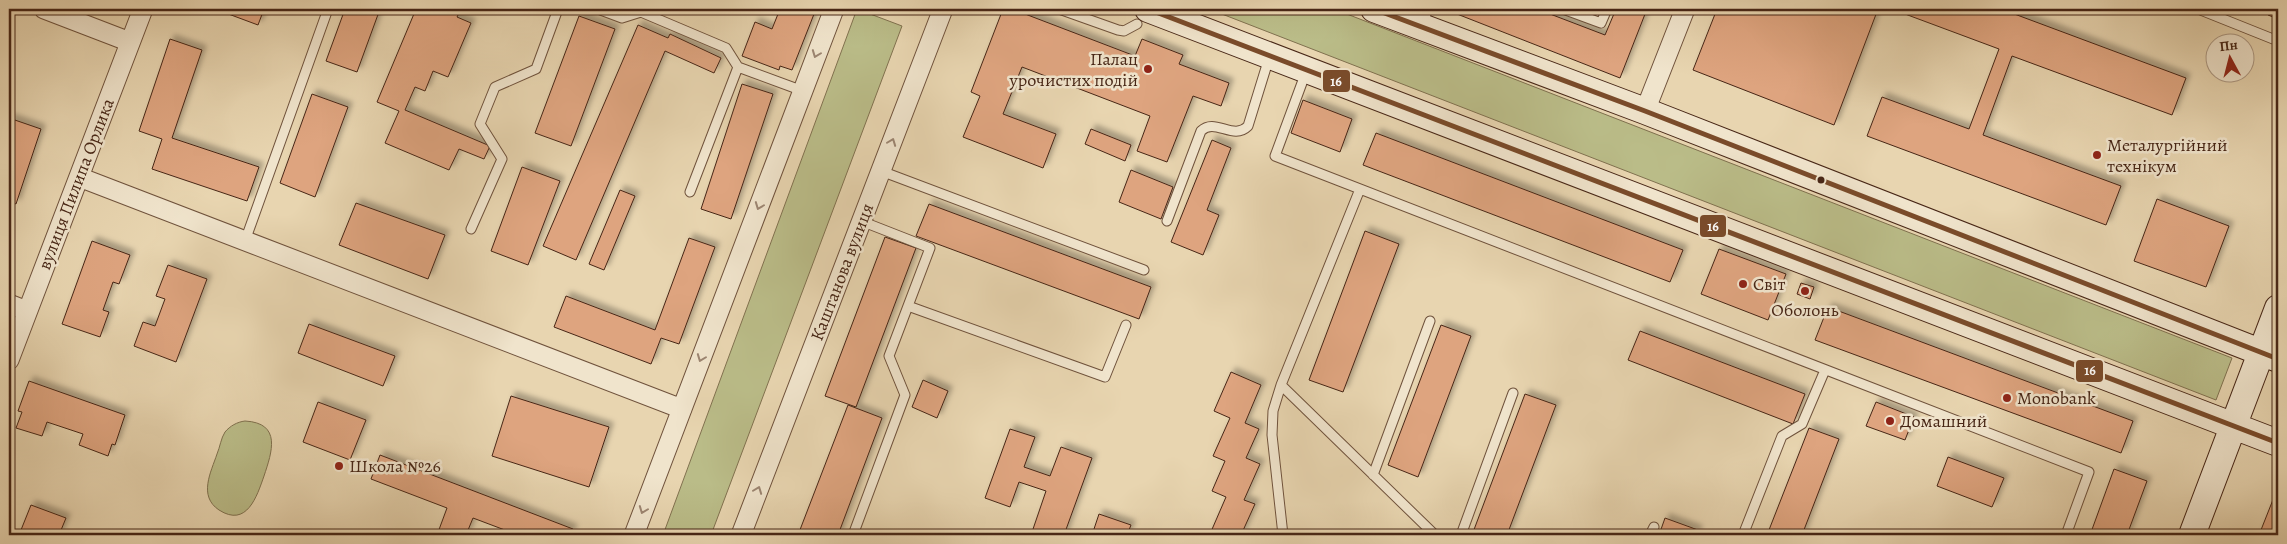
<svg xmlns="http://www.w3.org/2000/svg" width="2287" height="544" font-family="Alegreya,serif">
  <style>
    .green { fill: #babc88; stroke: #80714f }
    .building { fill: #dea47f; stroke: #472616; filter: url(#shadow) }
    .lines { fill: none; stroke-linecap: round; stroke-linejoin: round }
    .service-casing { stroke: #6f523c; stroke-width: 11 }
    .minor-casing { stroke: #6f523c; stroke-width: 21 }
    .secondary-casing { stroke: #472616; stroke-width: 28 }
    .service { stroke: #f0e4cc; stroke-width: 9 }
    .minor { stroke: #f0e4cc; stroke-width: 19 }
    .secondary { stroke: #f0e4cc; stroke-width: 26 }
    .bus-1-casing { stroke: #f0e4cc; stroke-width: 9 }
    .bus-1 { stroke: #7a4b2a; stroke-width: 5 }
    .oneway { stroke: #9c8571 }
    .poi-dot { fill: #8f2418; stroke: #f0e4cc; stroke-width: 2 }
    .bus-dot { fill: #472616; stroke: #f0e4cc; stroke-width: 2 }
    .labels { text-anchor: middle; stroke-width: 5; stroke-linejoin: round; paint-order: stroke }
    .poi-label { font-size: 18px; fill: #472616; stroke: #f0e4cc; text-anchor: start }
    .street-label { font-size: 18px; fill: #472616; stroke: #f0e4cc }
    .line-badge { stroke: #f0e4cc; stroke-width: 2 }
    .badge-label { font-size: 14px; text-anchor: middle; font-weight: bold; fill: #fff }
  </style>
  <defs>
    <filter id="shadow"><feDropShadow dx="4.5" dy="-4.5" stdDeviation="2.5" flood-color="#0004"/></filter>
  </defs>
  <rect width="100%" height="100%" fill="#e8d5b0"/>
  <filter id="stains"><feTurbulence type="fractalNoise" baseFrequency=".004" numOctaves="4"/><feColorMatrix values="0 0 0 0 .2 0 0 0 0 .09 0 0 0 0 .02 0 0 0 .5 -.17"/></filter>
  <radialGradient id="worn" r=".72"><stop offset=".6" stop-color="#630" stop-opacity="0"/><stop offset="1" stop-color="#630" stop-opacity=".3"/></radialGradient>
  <path class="green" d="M857 9 902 26 711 535H663Z
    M1209 9H1334L2232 358 2216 400Z
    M245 421C282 423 272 452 264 476 257 496 247 528 219 510 198 496 211 472 217 454 220 447 221 438 225 432 230 426 237 422 245 421Z"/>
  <path class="building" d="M215 9H264L258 25Z
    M345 9H380L357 72 326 61Z
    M416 9H461L457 17 471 23 448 77 433 71 425 91 415 87 405 110 490 146 484 159 459 149 449 170 385 143 399 111 377 102Z
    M780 9H816L792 70 780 66 779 70 742 56 755 22 772 29Z
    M1003 9H1012L1135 56 1142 39 1183 55 1179 64 1229 83 1221 106 1193 96 1167 162 1137 151 1150 116 1022 67 1003 114 1056 134 1043 168 963 137 980 96 971 92Z
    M1460 9H1537L1605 35 1616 9H1647L1620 78 1457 14Z
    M1717 9H1878L1834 125 1693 70Z
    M1907 9H2001L2186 78 2172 115 2012 56 1983 135 2121 186 2106 225 1867 136 1882 97 1969 129 1999 49 1905 14Z
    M2270 9H2278V19L2268 15Z
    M579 16 615 29 571 146 535 133Z
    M638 25 668 38 670 34 721 58 714 73 665 51 576 260 543 246Z
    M170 39 202 50 172 138 259 167 247 201 152 169 162 139 139 131Z
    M742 84 773 94 731 219 701 209Z
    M312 94 348 107 315 197 280 183Z
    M1303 100 1352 119 1340 152 1291 133Z
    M9 118 41 129 16 204 9 201Z
    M1091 129 1131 145 1125 161 1085 144Z
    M1376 133 1683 250 1670 282 1363 165Z
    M1212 140 1231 148 1207 210 1219 215 1203 255 1171 242Z
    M522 167 560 181 528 265 491 251Z
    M1131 170 1173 187 1161 219 1119 202Z
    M620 190 635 196 604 270 589 264Z
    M2157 199 2229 226 2206 287 2134 261Z
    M356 203 445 235 428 279 339 245Z
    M929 204 1151 287 1139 319 916 236Z
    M1365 231 1399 244 1343 392 1309 380Z
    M885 237 916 248 856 407 825 396Z
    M689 238 715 247 679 344 661 338 651 364 554 327 566 296 655 330Z
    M92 241 130 255 119 284 113 282 103 310 109 312 100 337 62 324Z
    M1719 249 1786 274 1768 320 1701 294Z
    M168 265 207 279 176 362 134 346 143 322 155 326 165 299 156 296Z
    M1801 283 1814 287 1810 299 1797 294Z
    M1828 307 2133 421 2121 453 1815 340Z
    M309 324 395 356 383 386 298 353Z
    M1441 325 1471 336 1418 477 1388 465Z
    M1640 331 1805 394 1793 424 1628 360Z
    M1231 372 1261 385 1245 423 1259 429 1246 458 1260 464 1244 500 1255 504 1241 535H1212L1210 534 1226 497 1212 491 1225 461 1213 456 1230 418 1214 411Z
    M923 380 948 391 937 418 912 407Z
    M29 381 125 415 115 445 112 444 108 456 79 445 83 434 47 422 42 436 16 428 22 412 18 411Z
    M1525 394 1556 405 1507 535H1472Z
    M511 396 609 427 589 487 492 456Z
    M318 402 366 420 350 460 303 442Z
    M1876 402 1914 417 1905 440 1866 426Z
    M848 405 882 418 838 535H798Z
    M1809 428 1839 439 1802 535H1767Z
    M1010 429 1035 437 1024 467 1050 476 1061 447 1092 458 1064 535H1031L1046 491 1019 482 1010 507 985 498Z
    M380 455 573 529 570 535H518L473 518 466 535H437L447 508 371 479Z
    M1948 457 2004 478 1992 507 1937 486Z
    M2114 469 2147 481 2127 535H2090Z
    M2278 487V535H2259Z
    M31 505 66 518 59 535H19Z
    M1099 514 1131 525 1127 535H1092Z
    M1665 518 1698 530 1696 535H1659Z"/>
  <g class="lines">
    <defs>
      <path id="service" d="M598 9 622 18 641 12 726 48 738 67 803 91
        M1059 9 1118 30 1124 31 1137 24
        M1563 9 1601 23 1607 9
        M2198 9 2278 41
        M1422 24 1428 9
        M1306 72 1275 156 2089 472 2066 535
        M881 171 1144 270
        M1360 189 1281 385 1435 535
        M690 192 738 67
        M1167 221 1201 131C1215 117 1233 141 1248 126L1269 58
        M471 229 502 159 480 124 495 87 536 69 558 9
        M245 241 328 9
        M908 306 1105 377 1126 325
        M1281 385 1273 411 1272 435 1283 535
        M1373 475 1430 321
        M853 535 905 395 889 356 930 248 861 221
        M1461 535 1513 393
        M1650 535 1654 527
        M1743 535 1782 436 1802 424 1825 370"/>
      <path id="minor" d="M44 9 130 42
        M1645 111 1685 9
        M79 177 682 409
        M9 304 27 311
        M9 360 143 9
        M634 535 834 9
        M741 535 943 9"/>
      <path id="secondary" d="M1148 9 2278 443
        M1374 9 1645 111 2278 359
        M2192 535 2278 308"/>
    </defs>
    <use href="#service" class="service-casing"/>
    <use href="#minor" class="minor-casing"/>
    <use href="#secondary" class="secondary-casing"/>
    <use href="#service" class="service"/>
    <use href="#minor" class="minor"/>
    <use href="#secondary" class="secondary"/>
    <defs>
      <path id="bus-1" d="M1148 9 2278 443
        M1374 9 1645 111 2278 359"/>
    </defs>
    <use href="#bus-1" class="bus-1-casing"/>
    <use href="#bus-1" class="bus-1"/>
  </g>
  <defs><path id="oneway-chevron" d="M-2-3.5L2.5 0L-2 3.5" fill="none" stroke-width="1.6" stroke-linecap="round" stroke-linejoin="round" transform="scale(1.25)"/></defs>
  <g class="oneway">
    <use href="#oneway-chevron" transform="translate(816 54) rotate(111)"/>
    <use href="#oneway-chevron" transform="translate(892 142) rotate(-69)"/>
    <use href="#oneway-chevron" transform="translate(759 206) rotate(111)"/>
    <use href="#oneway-chevron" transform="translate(701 358) rotate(111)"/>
    <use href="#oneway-chevron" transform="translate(758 490) rotate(-69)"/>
    <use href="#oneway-chevron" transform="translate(643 510) rotate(111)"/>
  </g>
  <g class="poi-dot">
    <circle cx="1148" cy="69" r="5"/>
    <circle cx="2097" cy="155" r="5"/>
    <circle cx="1743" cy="284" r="5"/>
    <circle cx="1805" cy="291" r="5"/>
    <circle cx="2007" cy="398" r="5"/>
    <circle cx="1890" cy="421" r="5"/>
    <circle cx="339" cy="466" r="5"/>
  </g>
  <circle class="bus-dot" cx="1821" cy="180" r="4.5"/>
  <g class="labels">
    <g class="poi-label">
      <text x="1138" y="65" text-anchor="end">Палац<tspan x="1138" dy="21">урочистих подій</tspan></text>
      <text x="2107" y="151">Металургійний<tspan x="2107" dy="21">технікум</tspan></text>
      <text x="1753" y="290">Світ</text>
      <text x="1805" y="316" text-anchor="middle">Оболонь</text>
      <text x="2017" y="404">Monobank</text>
      <text x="1900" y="427">Домашний</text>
      <text x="349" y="472">Школа №26</text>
    </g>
    <g class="street-label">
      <text transform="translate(76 184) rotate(-69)" y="6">вулиця Пилипа Орлика</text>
      <text transform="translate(842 272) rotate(-69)" y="6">Каштанова вулиця</text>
    </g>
  </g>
  <g class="line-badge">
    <rect x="1322" y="69" width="29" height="24" rx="5" fill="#7a4b2a"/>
    <rect x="1699" y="214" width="28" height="24" rx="5" fill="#7a4b2a"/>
    <rect x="2075" y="359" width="29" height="24" rx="5" fill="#7a4b2a"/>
  </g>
  <g class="badge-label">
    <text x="1336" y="86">16</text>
    <text x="1713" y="231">16</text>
    <text x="2090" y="375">16</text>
  </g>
  <rect width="2287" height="544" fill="none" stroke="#e8d5b0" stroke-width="30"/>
  <rect x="10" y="10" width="2267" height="524" fill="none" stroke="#472616" stroke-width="2.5"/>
  <rect x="15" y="15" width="2257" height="514" fill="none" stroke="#472616"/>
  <g transform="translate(2230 58) rotate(353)"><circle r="24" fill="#f0e4cc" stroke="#ac9883"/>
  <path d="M0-4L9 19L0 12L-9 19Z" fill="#8f2418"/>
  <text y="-8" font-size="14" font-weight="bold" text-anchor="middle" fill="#472616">Пн</text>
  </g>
  <rect width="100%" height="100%" filter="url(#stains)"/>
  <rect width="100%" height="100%" fill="url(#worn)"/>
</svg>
